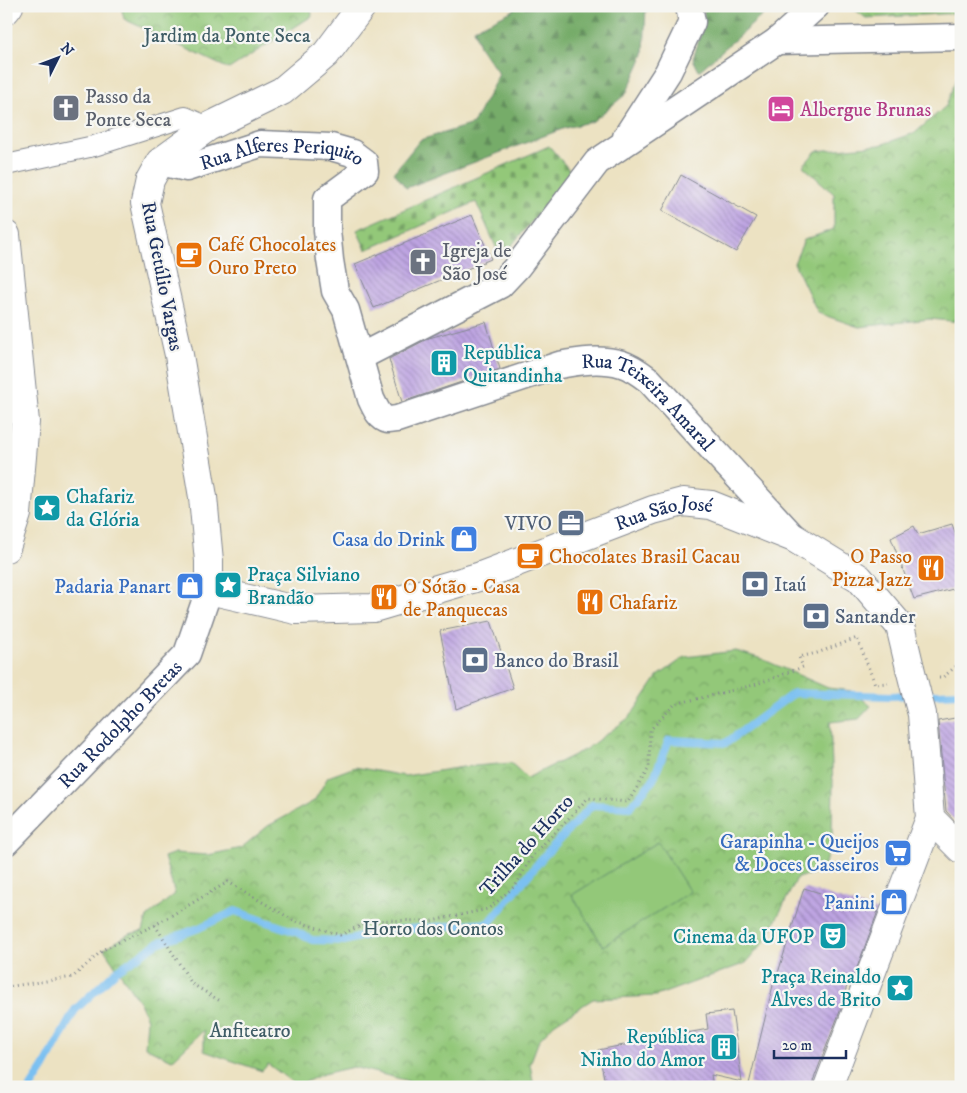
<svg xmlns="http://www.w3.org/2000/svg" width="967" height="1093" font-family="'IM FELL DW Pica',serif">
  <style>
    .forest { fill: url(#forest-firs); stroke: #486e64 }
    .cemetery { fill: url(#cemetery-stones); stroke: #577c6c }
    .park { fill: url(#park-crowns); stroke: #577c6c }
    .pitch { fill: #93c879; stroke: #577c6c }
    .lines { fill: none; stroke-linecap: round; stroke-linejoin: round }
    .stream { stroke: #7ac0f1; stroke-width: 8 }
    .building { fill: url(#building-back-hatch) }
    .pedestrian-casing { stroke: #848890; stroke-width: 22 }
    .minor-casing { stroke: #848890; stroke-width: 29 }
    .tertiary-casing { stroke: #848890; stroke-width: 30 }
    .path { stroke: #848890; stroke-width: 3; stroke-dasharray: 1 4; stroke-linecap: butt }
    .pedestrian { stroke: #fff; stroke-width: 20 }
    .minor { stroke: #fff; stroke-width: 26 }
    .tertiary { stroke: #fff; stroke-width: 28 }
    .tertiary-bridge-casing { stroke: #848890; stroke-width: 30; stroke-linecap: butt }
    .tertiary-bridge { stroke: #fff; stroke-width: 28 }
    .labels { text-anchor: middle; stroke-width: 4.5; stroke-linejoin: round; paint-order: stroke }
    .park-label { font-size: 20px; fill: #3f5d66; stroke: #f6f6f2 }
    .worship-label { font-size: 20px; fill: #5b616d; stroke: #f6f6f2; text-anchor: start }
    .hotel-label { font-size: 20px; fill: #b23c85; stroke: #f6f6f2; text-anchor: start }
    .street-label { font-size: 20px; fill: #1b2f5e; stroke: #f6f6f2 }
    .food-label { font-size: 20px; fill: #c56008; stroke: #f6f6f2; text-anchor: start }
    .culture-label { font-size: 20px; fill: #0d838f; stroke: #f6f6f2; text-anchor: start }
    .service-label { font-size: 20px; fill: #4e5e75; stroke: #f6f6f2; text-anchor: start }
    .shop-label { font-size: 20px; fill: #366cbe; stroke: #f6f6f2; text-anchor: end }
  </style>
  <defs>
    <pattern id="forest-firs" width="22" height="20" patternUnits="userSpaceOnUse" patternTransform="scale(1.25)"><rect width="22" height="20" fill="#76ac69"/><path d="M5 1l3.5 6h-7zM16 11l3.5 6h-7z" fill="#608c5a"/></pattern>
    <pattern id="cemetery-stones" width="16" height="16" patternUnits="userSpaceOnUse" patternTransform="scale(1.25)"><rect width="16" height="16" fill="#93c879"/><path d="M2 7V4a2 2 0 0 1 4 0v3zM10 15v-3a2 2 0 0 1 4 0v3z" fill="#77a366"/></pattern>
    <pattern id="park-crowns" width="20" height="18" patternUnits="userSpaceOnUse" patternTransform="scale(1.25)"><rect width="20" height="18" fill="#93c879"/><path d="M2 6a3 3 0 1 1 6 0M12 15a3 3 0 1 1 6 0" fill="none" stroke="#77a366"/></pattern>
    <pattern id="building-back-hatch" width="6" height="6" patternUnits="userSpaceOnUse" patternTransform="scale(1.25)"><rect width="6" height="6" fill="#bea4e2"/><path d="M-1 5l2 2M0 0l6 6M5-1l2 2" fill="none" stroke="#9a86ba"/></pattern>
  </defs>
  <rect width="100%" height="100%" fill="#f6f6f2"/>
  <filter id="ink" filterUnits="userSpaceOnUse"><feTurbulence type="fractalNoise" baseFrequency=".02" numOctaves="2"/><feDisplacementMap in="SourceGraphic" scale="10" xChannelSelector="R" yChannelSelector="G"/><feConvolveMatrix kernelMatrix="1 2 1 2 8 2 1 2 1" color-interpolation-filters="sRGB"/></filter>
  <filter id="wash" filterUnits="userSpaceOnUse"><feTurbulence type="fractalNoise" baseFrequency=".0096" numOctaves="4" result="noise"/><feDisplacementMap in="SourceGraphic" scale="20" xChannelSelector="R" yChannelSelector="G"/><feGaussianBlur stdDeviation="1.12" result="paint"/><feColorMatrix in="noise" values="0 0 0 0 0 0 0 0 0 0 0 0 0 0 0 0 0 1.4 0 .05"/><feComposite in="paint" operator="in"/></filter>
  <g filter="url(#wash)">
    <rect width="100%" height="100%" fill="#ece2c2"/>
    <path class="forest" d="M514 6H646L644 54 626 94 593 121 565 128 406 188 394 172 420 140 473 124 499 74 479 46 474 29 514 10Z
      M704 6H773L699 71 693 59 704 23Z"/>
    <path class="cemetery" d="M549 146 572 173 501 258 476 202 366 250 357 230Z"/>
    <path class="park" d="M121 6H311L312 16 229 69 124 19Z
      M857 6H961V13L866 18 854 9Z
      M961 76V322L930 319 859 327 818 313 794 263 804 240 834 229V194L803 166 816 151 880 145 915 133 946 106 956 79Z
      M736 651 762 659 828 688 852 691 871 706 859 719 830 722 833 784 832 836 823 871 797 878 766 940 746 963 656 996 593 999 554 1024 539 1040 530 1064 534 1087H421L405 1080 353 1067 323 1074 297 1086 268 1064 262 1071 204 1051V1030L172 1060 145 1047 147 1019 140 1003 104 949 129 934 143 931 147 917 175 894 164 857 175 853 208 855 241 848 268 826 314 801 328 777 355 767 405 776 463 767 511 763 527 778 586 749 630 717 658 676 685 657Z"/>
    <path class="pitch" d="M658 842 690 892 603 946 572 895Z"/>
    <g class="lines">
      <path class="stream" d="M31 1087 44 1067 75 1010 115 972 158 943 199 928 235 911 296 932 312 940 345 941 382 931 489 923 544 856 592 805 630 807 653 780 669 740 726 743 794 693 891 696 961 693"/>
    </g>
    <g id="blocks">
      <path class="building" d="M681 175 756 217 736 252 662 211Z
        M472 215 491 259 374 308 355 264Z
        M486 322 500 369 402 402 389 359 429 338Z
        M952 524 961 549V587L914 599 891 538 914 526 918 534Z
        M491 621 513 688 456 709 440 631Z
        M961 717V822H956L946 811 938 721Z
        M804 888 878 911 852 981 848 980 842 1006 813 1081V1087H761L749 1084 776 973H778Z
        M732 1011 742 1082 711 1075 713 1087H606L598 1050 708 1029 706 1014Z"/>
    </g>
  </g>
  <g filter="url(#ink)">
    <use href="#blocks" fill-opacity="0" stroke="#848890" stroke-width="1"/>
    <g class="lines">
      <defs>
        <path id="pedestrian" d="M6 165 94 146 185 117 208 127"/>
        <g id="minor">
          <path d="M777 41 961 37"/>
          <path d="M626 137 668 72 692 22 689 6"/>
          <path id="s1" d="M160 162 187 168 260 144 331 147 352 153 364 162 365 171 327 199V230L330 260 335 291 346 310 371 399C375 407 379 418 388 420 391 420 394 419 397 419L559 365C580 361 601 358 622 364 632 367 641 374 649 380L794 538"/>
          <path d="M360 357 500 285 517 267 597 162 777 41 816 6"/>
          <path id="s2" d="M6 842 187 654 209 590"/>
        </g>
        <g id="tertiary">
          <path id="s3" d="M362 6 326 54 282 91 208 127 160 162 150 180 145 203 179 355 203 497 209 561V590L296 610 373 608 478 577 653 510 683 502 711 505 794 538 859 578 900 626 910 668"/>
          <path d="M6 10 9 6"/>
          <path d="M6 235 25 422 17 514 6 548"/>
          <path d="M930 818 961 849"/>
          <path d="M828 1087 930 818 922 714 916 692"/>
        </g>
      </defs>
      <use href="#pedestrian" class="pedestrian-casing"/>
      <use href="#minor" class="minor-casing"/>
      <use href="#tertiary" class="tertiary-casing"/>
      <path class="path" d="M939 678H942L961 662
        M155 925 192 984 222 1002
        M6 987 73 977 104 949 155 925 228 882 293 920 340 935 373 920 432 921 488 909 516 885 532 856 588 798 628 802 649 768 650 730 675 704 754 685 803 667 799 657 817 653 857 638 875 684 888 683"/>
      <use href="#pedestrian" class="pedestrian"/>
      <use href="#minor" class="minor"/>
      <use href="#tertiary" class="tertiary"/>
      <defs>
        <path id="tertiary-bridge" d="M910 668 916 692"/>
      </defs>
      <use href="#tertiary-bridge" class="tertiary-bridge-casing"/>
      <use href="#tertiary-bridge" class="tertiary-bridge"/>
    </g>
  </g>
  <defs>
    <symbol id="church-square" viewBox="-11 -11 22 22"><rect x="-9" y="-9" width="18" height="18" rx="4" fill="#6b7280" stroke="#f6f6f2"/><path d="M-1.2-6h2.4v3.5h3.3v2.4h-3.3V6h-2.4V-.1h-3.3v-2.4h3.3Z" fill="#fff"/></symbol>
    <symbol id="hotel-square" viewBox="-11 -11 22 22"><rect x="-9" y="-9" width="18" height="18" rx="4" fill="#d1479c" stroke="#f6f6f2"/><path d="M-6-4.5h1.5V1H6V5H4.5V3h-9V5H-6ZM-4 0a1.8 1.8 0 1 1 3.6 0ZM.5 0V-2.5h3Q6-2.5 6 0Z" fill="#fff"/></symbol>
    <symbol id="cafe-square" viewBox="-11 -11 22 22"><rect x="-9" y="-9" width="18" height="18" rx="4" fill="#e8710a" stroke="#f6f6f2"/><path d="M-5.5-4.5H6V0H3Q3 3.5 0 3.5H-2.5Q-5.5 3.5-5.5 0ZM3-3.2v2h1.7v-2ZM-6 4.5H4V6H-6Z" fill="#fff"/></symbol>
    <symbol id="building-square" viewBox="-11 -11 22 22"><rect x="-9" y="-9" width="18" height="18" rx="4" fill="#0f9aa8" stroke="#f6f6f2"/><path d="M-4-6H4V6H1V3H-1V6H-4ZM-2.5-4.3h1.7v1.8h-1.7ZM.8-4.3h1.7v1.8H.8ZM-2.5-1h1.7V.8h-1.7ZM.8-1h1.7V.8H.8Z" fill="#fff"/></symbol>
    <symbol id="sight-square" viewBox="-11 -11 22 22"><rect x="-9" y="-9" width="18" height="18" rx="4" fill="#0f9aa8" stroke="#f6f6f2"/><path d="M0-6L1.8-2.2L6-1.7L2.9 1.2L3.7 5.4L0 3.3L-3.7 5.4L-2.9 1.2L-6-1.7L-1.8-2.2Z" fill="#fff"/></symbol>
    <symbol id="office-square" viewBox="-11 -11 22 22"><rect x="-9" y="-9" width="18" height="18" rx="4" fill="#5c6f8a" stroke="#f6f6f2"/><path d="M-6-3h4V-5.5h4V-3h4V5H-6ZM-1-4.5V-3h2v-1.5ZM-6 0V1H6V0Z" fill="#fff"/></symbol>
    <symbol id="shop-square" viewBox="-11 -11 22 22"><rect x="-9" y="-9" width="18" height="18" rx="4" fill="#3f7fe0" stroke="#f6f6f2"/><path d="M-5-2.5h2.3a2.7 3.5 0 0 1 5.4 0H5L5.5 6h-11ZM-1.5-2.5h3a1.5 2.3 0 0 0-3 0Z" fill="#fff"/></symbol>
    <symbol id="restaurant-square" viewBox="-11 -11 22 22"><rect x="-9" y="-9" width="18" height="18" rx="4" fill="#e8710a" stroke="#f6f6f2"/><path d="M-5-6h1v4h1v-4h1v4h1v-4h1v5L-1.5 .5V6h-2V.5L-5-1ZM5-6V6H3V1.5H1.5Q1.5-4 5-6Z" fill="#fff"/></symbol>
    <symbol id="bank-square" viewBox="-11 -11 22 22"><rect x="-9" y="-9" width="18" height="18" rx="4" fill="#5c6f8a" stroke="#f6f6f2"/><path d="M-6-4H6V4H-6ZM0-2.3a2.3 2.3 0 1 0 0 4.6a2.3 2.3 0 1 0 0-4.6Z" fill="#fff"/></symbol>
    <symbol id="supermarket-square" viewBox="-11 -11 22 22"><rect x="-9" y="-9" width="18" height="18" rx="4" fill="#3f7fe0" stroke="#f6f6f2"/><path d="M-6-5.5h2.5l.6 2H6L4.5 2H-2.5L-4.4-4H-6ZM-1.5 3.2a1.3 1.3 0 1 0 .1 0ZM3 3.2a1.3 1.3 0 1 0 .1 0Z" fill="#fff"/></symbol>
    <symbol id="theatre-square" viewBox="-11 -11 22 22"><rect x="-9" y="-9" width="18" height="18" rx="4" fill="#0f9aa8" stroke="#f6f6f2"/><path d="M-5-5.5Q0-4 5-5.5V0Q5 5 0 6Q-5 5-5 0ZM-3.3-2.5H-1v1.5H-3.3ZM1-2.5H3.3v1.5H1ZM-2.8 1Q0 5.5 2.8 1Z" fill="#fff"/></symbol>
  </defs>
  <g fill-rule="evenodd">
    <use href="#church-square" x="50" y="92" width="32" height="32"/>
    <use href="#hotel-square" x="765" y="93" width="32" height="32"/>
    <use href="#cafe-square" x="173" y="239" width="32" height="32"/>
    <use href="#church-square" x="407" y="246" width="32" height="32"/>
    <use href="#building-square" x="428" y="347" width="32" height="32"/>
    <use href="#sight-square" x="31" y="492" width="32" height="32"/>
    <use href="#office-square" x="555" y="507" width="32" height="32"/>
    <use href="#shop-square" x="448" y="523" width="32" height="32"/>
    <use href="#cafe-square" x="514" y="540" width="32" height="32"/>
    <use href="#restaurant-square" x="915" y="552" width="32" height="32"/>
    <use href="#bank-square" x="739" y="568" width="32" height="32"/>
    <use href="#sight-square" x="212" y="569" width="32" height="32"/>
    <use href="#shop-square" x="174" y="570" width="32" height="32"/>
    <use href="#restaurant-square" x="368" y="581" width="32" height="32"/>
    <use href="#restaurant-square" x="574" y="586" width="32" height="32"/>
    <use href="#bank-square" x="800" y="600" width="32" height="32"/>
    <use href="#bank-square" x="459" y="644" width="32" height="32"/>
    <use href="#supermarket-square" x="882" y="837" width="32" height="32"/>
    <use href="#shop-square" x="878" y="886" width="32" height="32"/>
    <use href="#theatre-square" x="817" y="920" width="32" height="32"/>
    <use href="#sight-square" x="884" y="972" width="32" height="32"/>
    <use href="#building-square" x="708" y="1031" width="32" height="32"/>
  </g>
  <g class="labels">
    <g class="park-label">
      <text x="227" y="42">Jardim da Ponte Seca</text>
      <text x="433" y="935">Horto dos Contos</text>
      <text x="250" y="1037">Anfiteatro</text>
    </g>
    <g class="worship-label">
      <text x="85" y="103">Passo da<tspan x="85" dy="23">Ponte Seca</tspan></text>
      <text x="442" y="257">Igreja de<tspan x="442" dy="23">São José</tspan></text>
    </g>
    <g class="hotel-label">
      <text x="800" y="116">Albergue Brunas</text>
    </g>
    <g class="street-label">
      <text dy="7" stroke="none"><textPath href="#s1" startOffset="126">Rua Alferes Periquito</textPath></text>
      <text transform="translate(163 276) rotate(79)" y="7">Rua Getúlio Vargas</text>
      <text dy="7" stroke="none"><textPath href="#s1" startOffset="788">Rua Teixeira Amaral</textPath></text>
      <text dy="7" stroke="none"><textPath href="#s3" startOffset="1170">Rua São José</textPath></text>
      <text dy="7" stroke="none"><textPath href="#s2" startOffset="164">Rua Rodolpho Bretas</textPath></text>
      <text transform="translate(526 845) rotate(-48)" y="7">Trilha do Horto</text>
    </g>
    <g class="food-label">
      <text x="208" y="251">Café Chocolates<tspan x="208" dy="23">Ouro Preto</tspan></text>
      <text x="549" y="563">Chocolates Brasil Cacau</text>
      <text x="912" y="563" text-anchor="end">O Passo<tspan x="912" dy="23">Pizza Jazz</tspan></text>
      <text x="403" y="593">O Sótão - Casa<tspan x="403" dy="23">de Panquecas</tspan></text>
      <text x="609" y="609">Chafariz</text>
    </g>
    <g class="culture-label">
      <text x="463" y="359">República<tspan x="463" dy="23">Quitandinha</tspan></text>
      <text x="66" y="503">Chafariz<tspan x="66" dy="23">da Glória</tspan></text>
      <text x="247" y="581">Praça Silviano<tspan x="247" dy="23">Brandão</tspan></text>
      <text x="814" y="943" text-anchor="end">Cinema da UFOP</text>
      <text x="881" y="983" text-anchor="end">Praça Reinaldo<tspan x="881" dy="23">Alves de Brito</tspan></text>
      <text x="705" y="1043" text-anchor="end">República<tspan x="705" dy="23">Ninho do Amor</tspan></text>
    </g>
    <g class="service-label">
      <text x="552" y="530" text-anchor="end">VIVO</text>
      <text x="774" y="591">Itaú</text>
      <text x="835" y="623">Santander</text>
      <text x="494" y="667">Banco do Brasil</text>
    </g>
    <g class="shop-label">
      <text x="445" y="546">Casa do Drink</text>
      <text x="171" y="593">Padaria Panart</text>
      <text x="879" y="848">Garapinha - Queijos<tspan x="879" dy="23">&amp; Doces Casseiros</tspan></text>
      <text x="875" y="909">Panini</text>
    </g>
  </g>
  <rect width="967" height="1093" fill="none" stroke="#f6f6f2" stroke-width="25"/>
  <g transform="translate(58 58) rotate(48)" stroke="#f6f6f2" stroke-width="4" paint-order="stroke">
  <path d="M0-4L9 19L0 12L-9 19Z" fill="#1b2f5e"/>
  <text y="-8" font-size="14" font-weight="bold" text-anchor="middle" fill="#1b2f5e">N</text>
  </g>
  <path d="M774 1050v8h72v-8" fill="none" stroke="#1b2f5e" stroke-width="2.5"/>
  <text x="782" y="1050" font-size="15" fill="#1b2f5e" stroke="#f6f6f2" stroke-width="4" paint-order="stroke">20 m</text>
</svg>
